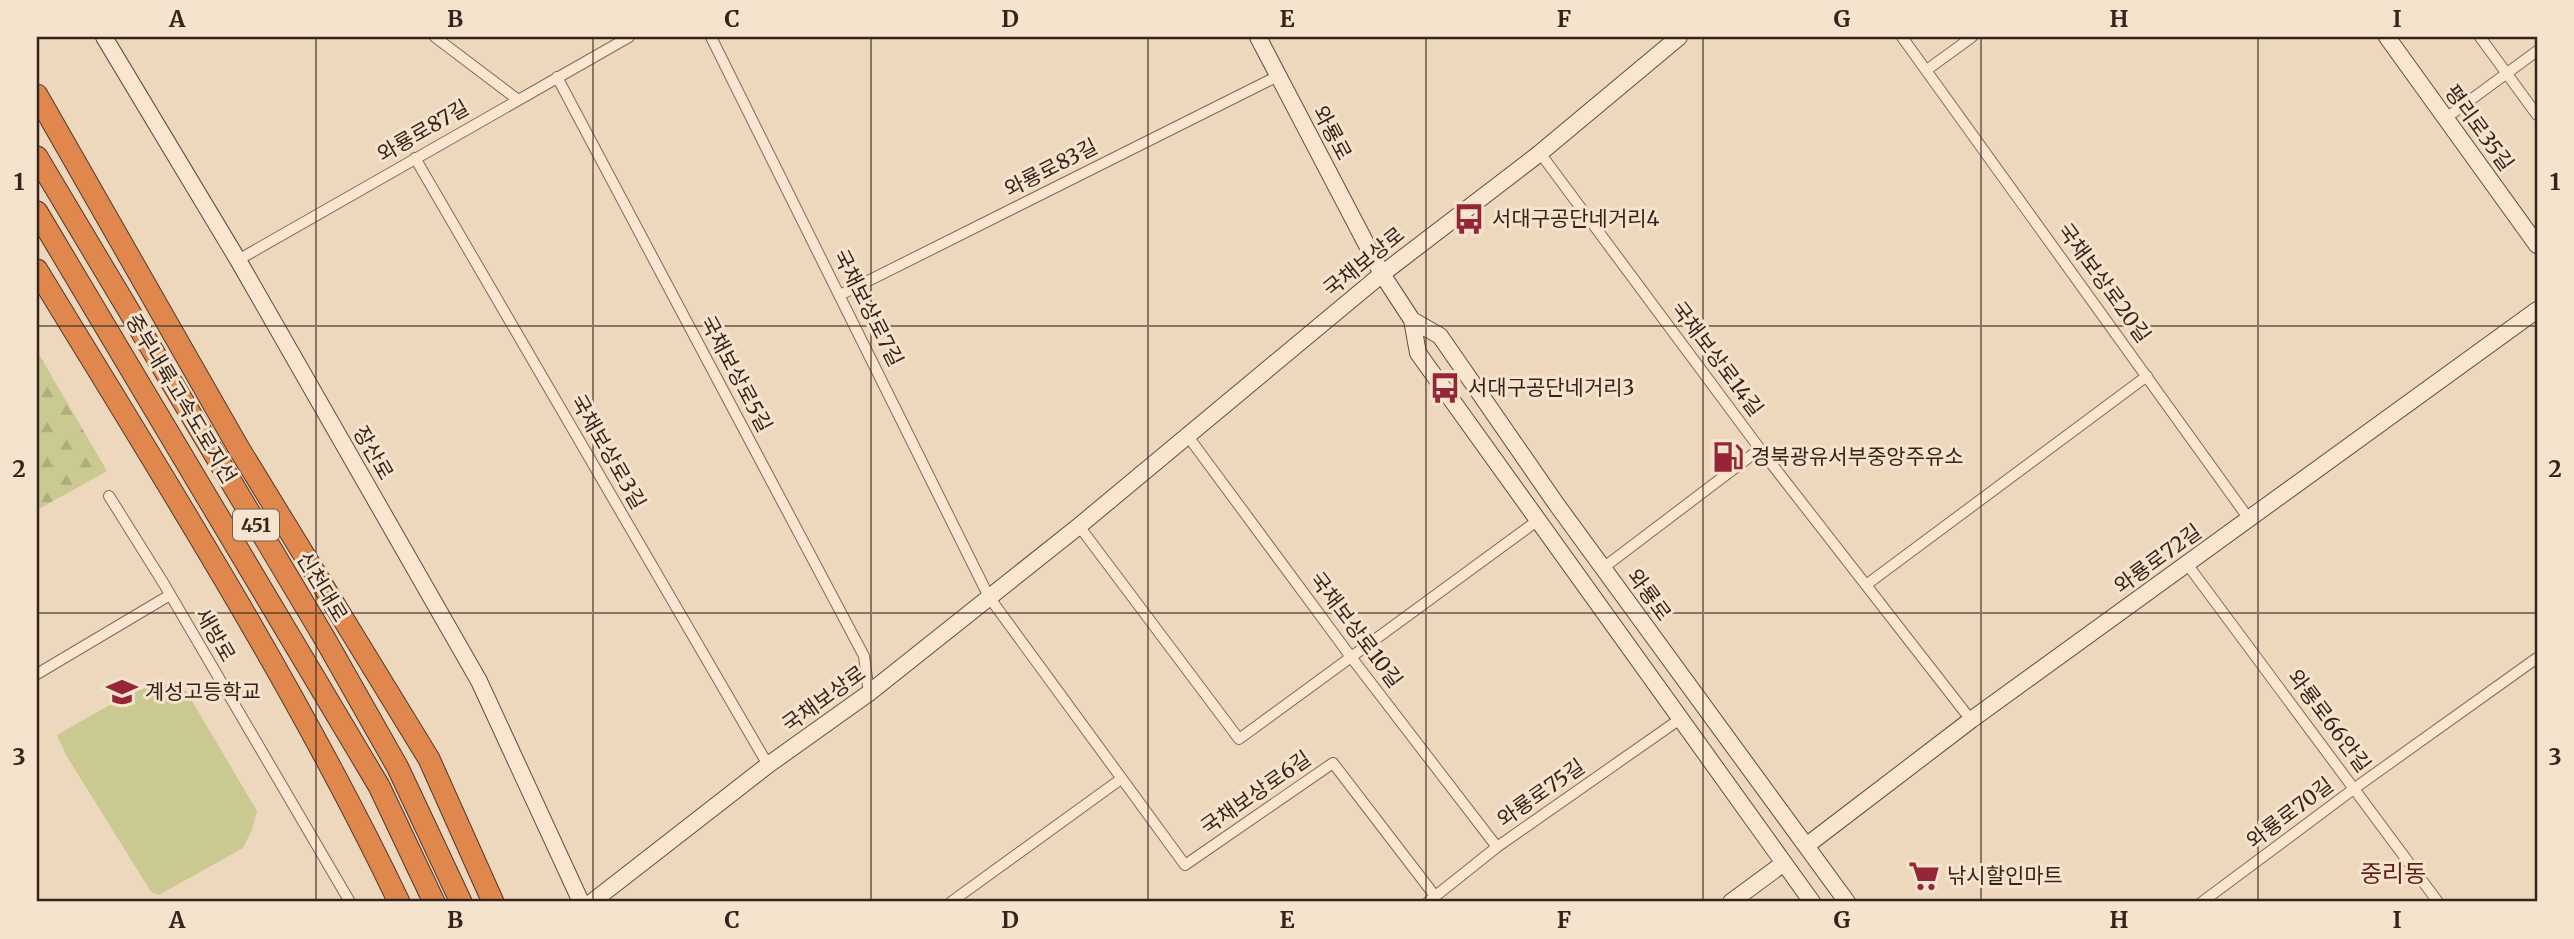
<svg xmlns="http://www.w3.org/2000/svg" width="2574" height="939" font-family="Merriweather,'Noto Sans KR',serif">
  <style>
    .forest { fill: url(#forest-firs) }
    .pitch { fill: #cbc992 }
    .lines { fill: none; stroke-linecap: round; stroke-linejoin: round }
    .street-casing { stroke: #856856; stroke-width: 12 }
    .secondary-casing { stroke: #67493a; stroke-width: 18 }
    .highway-casing { stroke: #53372b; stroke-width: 23 }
    .street { stroke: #f9e6d0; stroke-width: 10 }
    .secondary { stroke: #f9e6d0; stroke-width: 16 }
    .highway { stroke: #df874c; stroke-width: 21 }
    .grid { fill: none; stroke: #35241b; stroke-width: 2; stroke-opacity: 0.55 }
    .labels { text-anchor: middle; stroke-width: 6; stroke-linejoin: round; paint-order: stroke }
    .shield { fill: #f5e3cd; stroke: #6f5d50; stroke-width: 2 }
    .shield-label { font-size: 19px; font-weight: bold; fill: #35241b }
    .street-label { font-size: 21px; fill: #35241b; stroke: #f5e3cd }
    .poi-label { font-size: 21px; fill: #35241b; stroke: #f5e3cd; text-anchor: start }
    .quarter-label { font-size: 24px; fill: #611e1a; stroke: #f5e3cd }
    .neatline { fill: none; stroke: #35241b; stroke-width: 2.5 }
    .grid-label { font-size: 23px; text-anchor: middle; font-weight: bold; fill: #35241b }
  </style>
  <defs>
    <pattern id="forest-firs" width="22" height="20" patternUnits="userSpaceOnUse" patternTransform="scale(1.75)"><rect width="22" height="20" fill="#cbc992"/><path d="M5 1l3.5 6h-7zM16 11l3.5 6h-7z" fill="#afac7d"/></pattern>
  </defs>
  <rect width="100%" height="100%" fill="#eed8bd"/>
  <path class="forest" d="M37 351 107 471 37 510Z"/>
  <path class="pitch" d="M163 685 186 691 257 811 252 830 243 848 159 895 151 892 66 755 57 735 143 686Z"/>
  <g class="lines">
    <defs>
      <path id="street" d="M435 37 517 99
        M711 37 989 597 1185 865 1333 763 1435 896
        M1902 37 2249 519
        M2480 37 2537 115
        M1928 69 1972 37
        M557 77 864 656 869 693
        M2446 118 2537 51
        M1540 153 1760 449 1971 720
        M415 158 768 765
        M238 260 629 37
        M840 295 1278 76
        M1187 435 1351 657 1497 847
        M109 496 164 584 350 902
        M1079 526 1239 739 1537 521
        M2187 564 2438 902
        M1603 568 1760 449
        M1866 585 2147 376
        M37 674 170 595
        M951 902 1121 779
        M1428 902 1497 847 1680 719
        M2202 902 2355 788 2537 658"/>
      <path id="secondary" d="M104 37 238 260 479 681 581 902
        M1258 37 1382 274 1412 320 1418 353 1812 902
        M2387 37 2537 245
        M1412 320 1440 336 1557 505 1847 902
        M1806 846 1971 720 2537 310
        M592 902 768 765 869 693 1079 526 1382 274 1540 153 1679 37
        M1731 902 1784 863"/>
      <path id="highway" d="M37 95 238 447 429 759 493 902
        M37 157 325 639 398 768 461 902
        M37 212 379 786 434 902
        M37 270C163 477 294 683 399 902"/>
    </defs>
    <use href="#street" class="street-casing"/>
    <use href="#secondary" class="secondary-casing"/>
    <use href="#highway" class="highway-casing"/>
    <use href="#street" class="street"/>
    <use href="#secondary" class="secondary"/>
    <use href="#highway" class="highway"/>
  </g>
  <path class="grid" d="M316 37V902M593 37V902M871 37V902M1148 37V902M1426 37V902M1703 37V902M1981 37V902M2258 37V902M37 326H2537M37 613H2537"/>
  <defs>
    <symbol id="bus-bare" viewBox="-9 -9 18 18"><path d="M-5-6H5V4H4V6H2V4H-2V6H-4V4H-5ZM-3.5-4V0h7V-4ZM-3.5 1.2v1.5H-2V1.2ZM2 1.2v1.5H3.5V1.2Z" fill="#952638" stroke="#f5e3cd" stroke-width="2.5" paint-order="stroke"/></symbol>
    <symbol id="fuel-bare" viewBox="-9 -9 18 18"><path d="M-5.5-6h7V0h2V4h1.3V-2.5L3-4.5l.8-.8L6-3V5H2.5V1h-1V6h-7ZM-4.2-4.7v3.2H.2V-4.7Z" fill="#952638" stroke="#f5e3cd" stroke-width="2.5" paint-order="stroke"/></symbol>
    <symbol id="school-bare" viewBox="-9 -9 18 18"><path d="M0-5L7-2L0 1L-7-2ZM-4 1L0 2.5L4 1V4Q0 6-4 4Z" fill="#952638" stroke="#f5e3cd" stroke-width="2.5" paint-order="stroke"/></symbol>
    <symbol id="supermarket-bare" viewBox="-9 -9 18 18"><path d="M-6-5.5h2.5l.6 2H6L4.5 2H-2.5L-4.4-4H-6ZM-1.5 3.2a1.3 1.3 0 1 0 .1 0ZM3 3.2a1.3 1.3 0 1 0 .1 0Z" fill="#952638" stroke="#f5e3cd" stroke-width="2.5" paint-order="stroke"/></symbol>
  </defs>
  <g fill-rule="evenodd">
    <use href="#bus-bare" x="1447" y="197" width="44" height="44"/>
    <use href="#bus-bare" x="1423" y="366" width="44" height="44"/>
    <use href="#fuel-bare" x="1706" y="435" width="44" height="44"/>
    <use href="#school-bare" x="100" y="670" width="44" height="44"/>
    <use href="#supermarket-bare" x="1902" y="854" width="44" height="44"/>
  </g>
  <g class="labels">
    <rect class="shield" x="233" y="509.5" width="46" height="31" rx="5"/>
    <g class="shield-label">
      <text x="256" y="532">451</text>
    </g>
    <g class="street-label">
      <text transform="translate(2479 128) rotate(54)" y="7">평리로35길</text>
      <text transform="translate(423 131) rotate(-30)" y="7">와룡로87길</text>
      <text transform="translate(1332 133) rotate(62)" y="7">와룡로</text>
      <text transform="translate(1051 168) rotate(-27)" y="7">와룡로83길</text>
      <text transform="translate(1364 262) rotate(-39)" y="7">국채보상로</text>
      <text transform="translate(2104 283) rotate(54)" y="7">국채보상로20길</text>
      <text transform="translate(868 308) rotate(63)" y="7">국채보상로7길</text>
      <text transform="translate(1717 359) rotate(53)" y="7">국채보상로14길</text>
      <text transform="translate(736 374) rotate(62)" y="7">국채보상로5길</text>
      <text transform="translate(181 399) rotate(59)" y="7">중부내륙고속도로지선</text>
      <text transform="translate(608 452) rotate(60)" y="7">국채보상로3길</text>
      <text transform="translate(373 453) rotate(60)" y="7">장산로</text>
      <text transform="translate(2158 559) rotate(-36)" y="7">와룡로72길</text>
      <text transform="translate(322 587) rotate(59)" y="7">신천대로</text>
      <text transform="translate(1649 595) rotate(54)" y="7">와룡로</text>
      <text transform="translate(1356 630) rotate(53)" y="7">국채보상로10길</text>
      <text transform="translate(215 635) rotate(60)" y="7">새방로</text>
      <text transform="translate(824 699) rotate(-36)" y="7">국채보상로</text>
      <text transform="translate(2329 721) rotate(53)" y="7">와룡로66안길</text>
      <text transform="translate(1256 793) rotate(-35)" y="7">국채보상로6길</text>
      <text transform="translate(1541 793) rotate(-35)" y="7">와룡로75길</text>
      <text transform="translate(2290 813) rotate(-37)" y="7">와룡로70길</text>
    </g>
    <g class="poi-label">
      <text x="1492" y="226">서대구공단네거리4</text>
      <text x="1468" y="395">서대구공단네거리3</text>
      <text x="1751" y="464">경북광유서부중앙주유소</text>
      <text x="145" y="699">계성고등학교</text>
      <text x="1947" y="883">낚시할인마트</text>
    </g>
    <g class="quarter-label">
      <text x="2393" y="882">중리동</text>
    </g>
  </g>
  <rect width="2574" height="939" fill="none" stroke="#f5e3cd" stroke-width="77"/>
  <rect x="38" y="38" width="2498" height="862" class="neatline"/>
  <g class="grid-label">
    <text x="177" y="27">A</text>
    <text x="455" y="27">B</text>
    <text x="732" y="27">C</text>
    <text x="1010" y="27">D</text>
    <text x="1287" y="27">E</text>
    <text x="1564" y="27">F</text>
    <text x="1842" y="27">G</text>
    <text x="2119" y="27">H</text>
    <text x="2397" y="27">I</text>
    <text x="19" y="190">1</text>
    <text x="2555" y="190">1</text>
    <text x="19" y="477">2</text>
    <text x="2555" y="477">2</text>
    <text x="19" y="765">3</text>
    <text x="2555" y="765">3</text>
    <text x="177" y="928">A</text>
    <text x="455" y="928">B</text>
    <text x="732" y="928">C</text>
    <text x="1010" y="928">D</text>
    <text x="1287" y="928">E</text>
    <text x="1564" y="928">F</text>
    <text x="1842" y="928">G</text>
    <text x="2119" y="928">H</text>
    <text x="2397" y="928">I</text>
  </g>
</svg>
